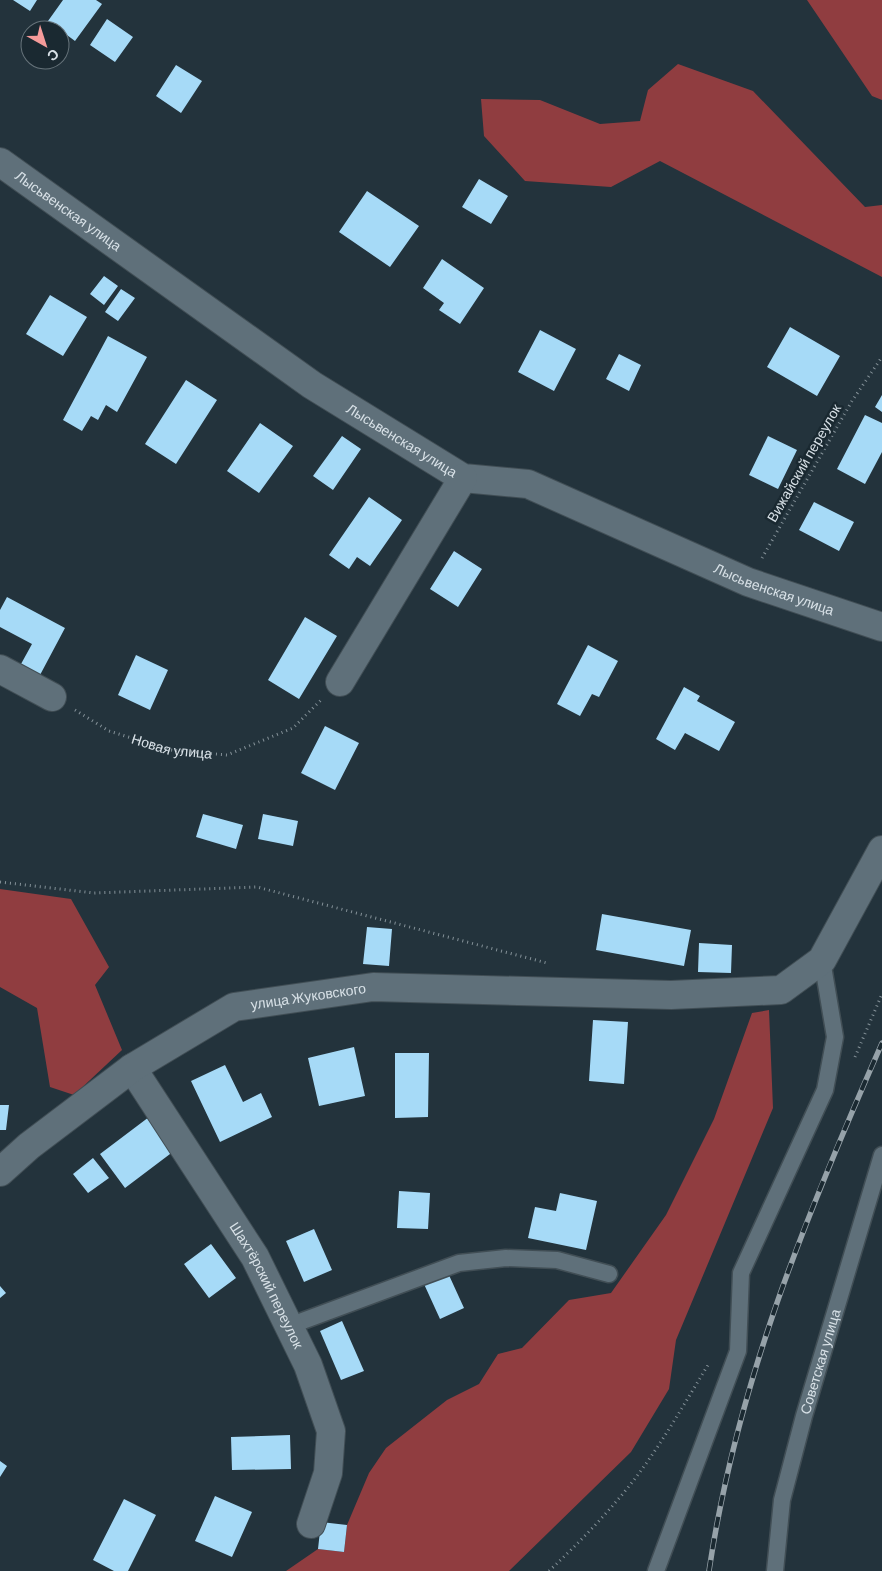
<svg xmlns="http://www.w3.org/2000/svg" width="882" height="1571" font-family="Barlow,sans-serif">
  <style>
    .forest { fill: #903d40 }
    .building { fill: #a6daf7 }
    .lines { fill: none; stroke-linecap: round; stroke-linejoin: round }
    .lane-casing { stroke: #414e55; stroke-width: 19 }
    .street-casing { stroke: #414e55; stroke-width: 30 }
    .path { stroke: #859299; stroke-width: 3; stroke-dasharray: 1 4; stroke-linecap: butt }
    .lane { stroke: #5f707a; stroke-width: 16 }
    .street { stroke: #5f707a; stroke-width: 28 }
    .rail-casing { stroke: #96a2a9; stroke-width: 5.5 }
    .rail { stroke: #1a2931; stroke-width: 4; stroke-dasharray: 11; stroke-linecap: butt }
    .labels { text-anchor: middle; stroke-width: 5; stroke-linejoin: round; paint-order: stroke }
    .street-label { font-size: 14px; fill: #d8e1e7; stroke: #1a2931 }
  </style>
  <rect width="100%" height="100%" fill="#23333c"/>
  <path class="forest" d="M807 0H882V100L872 96Z
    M678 64 753 91 865 207 882 205V277L660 161 611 187 525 181 484 136 481 99 540 100 600 124 640 121 648 90Z
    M0 889 71 899 109 967 95 985 122 1050 74 1095 50 1087 37 1008 0 987Z
    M769 1010 773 1108 676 1340 669 1389 631 1452 509 1571H286L318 1549 344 1552 347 1525 369 1473 386 1448 447 1400 479 1384 498 1354 522 1348 569 1300 611 1293 666 1215 714 1119 752 1013Z"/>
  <path class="building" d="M13 0H37L30 11Z
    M63 0H96L102 4 75 41 48 21Z
    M107 19 133 37 115 62 90 45Z
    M176 65 202 81 181 113 156 96Z
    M479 179 508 196 491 224 462 207Z
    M367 191 419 226 390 267 339 232Z
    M442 259 484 288 460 324 439 310 444 303 423 288Z
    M104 276 118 286 104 305 90 294Z
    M121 289 135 298 118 321 105 312Z
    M50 295 87 317 63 356 26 334Z
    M790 327 840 356 817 396 767 367Z
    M540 330 576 349 554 391 518 372Z
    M108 336 147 357 117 412 106 405 98 420 91 416 82 431 63 420Z
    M619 354 641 365 629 391 606 379Z
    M186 380 217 400 176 464 145 444Z
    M882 395V412L875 407Z
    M865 415 882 423V452L865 484 837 469Z
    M260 423 293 446 259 493 227 471Z
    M342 436 361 449 333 490 313 476Z
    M768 436 797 450 778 489 749 475Z
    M369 497 402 520 370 566 357 557 349 569 329 555Z
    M814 502 854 522 839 551 799 530Z
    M454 551 482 569 458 607 430 589Z
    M7 597 65 628 40 675 21 664 32 644 0 627V610Z
    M305 617 337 636 299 699 268 680Z
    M588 645 618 661 599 697 592 694 580 716 557 704Z
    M136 655 168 670 150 710 118 695Z
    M684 687 700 696 697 701 735 722 719 751 685 733 675 750 656 739Z
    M325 726 359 743 335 790 301 773Z
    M203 814 243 825 236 849 196 837Z
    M263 814 298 821 293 846 258 839Z
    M602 914 691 930 684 966 596 950Z
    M367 927 392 929 389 966 363 964Z
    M699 943 732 945 731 973 698 972Z
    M593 1020 628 1022 624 1084 589 1081Z
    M354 1047 365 1096 319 1106 308 1058Z
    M395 1053H429L428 1117 395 1118Z
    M225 1065 243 1102 261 1093 272 1117 220 1142 191 1081Z
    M0 1105H9L6 1130H0Z
    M149 1117 174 1151 125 1188 100 1154Z
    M93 1158 109 1178 88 1193 73 1174Z
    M399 1191 430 1193 428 1229 397 1228Z
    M560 1193 597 1201 586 1250 528 1238 535 1207 556 1211Z
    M314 1229 332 1270 304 1282 286 1241Z
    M211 1244 236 1278 209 1298 184 1264Z
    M448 1273 464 1308 440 1319 424 1284Z
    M0 1286 6 1293 0 1298Z
    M342 1321 364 1371 341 1380 320 1331Z
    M290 1435 291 1469 232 1470 231 1437Z
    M0 1461 7 1466 0 1477Z
    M215 1496 252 1512 232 1557 195 1541Z
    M124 1499 156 1515 128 1571H114L93 1560Z
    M321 1522 347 1525 344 1552 318 1549Z"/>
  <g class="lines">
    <defs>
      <g id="lane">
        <path d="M289 1326 459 1263 506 1258 557 1260 609 1274"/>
        <path d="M656 1571 738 1351 741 1273 825 1090 835 1037 822 960"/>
        <path id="s2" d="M775 1571 782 1500 804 1416 882 1155"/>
      </g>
      <g id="street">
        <path id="s3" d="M0 162 312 385 463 478 528 484 748 582 882 627"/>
        <path d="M0 669 52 697"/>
        <path d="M340 682 463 478"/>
        <path id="s4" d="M132 1068 255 1257 308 1365 331 1431 328 1473 311 1524"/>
        <path id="s5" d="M0 1172 29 1146 132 1068 234 1007 373 987 671 995 781 990 822 960 882 850"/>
      </g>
    </defs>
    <use href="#lane" class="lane-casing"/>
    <use href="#street" class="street-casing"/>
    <g class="path">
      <path d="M762 558 852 401 882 357"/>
      <path id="s1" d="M75 710 109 731 170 750 227 755 293 728 321 700"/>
      <path d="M0 882 94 893 257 887 547 963"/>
      <path d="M855 1057 882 994"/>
      <path d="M549 1571C581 1541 614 1507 640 1472 665 1438 686 1401 708 1365"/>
    </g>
    <use href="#lane" class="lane"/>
    <use href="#street" class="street"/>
    <defs>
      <path id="rail" d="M709 1571C737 1383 806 1216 882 1043"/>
    </defs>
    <use href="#rail" class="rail-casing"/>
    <use href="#rail" class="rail"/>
  </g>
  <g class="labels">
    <g class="street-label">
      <text dy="5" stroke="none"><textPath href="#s3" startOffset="84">Лысьвенская улица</textPath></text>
      <text dy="5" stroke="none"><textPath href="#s3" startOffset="489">Лысьвенская улица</textPath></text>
      <text transform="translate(804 463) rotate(-60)" y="5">Вижайский переулок</text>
      <text dy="5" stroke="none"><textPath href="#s3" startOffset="894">Лысьвенская улица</textPath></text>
      <text dy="5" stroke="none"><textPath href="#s1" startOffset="105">Новая улица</textPath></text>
      <text dy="5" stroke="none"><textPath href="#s5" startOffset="362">улица Жуковского</textPath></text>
      <text dy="5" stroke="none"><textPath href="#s4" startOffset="256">Шахтёрский переулок</textPath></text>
      <text dy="5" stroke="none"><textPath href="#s2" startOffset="215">Советская улица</textPath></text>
    </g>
  </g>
  <g transform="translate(45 45) rotate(141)"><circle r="24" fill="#1a2931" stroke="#66737a"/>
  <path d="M0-4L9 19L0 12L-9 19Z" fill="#f59b9a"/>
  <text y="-8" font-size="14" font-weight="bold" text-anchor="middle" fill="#d8e1e7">С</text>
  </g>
</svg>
